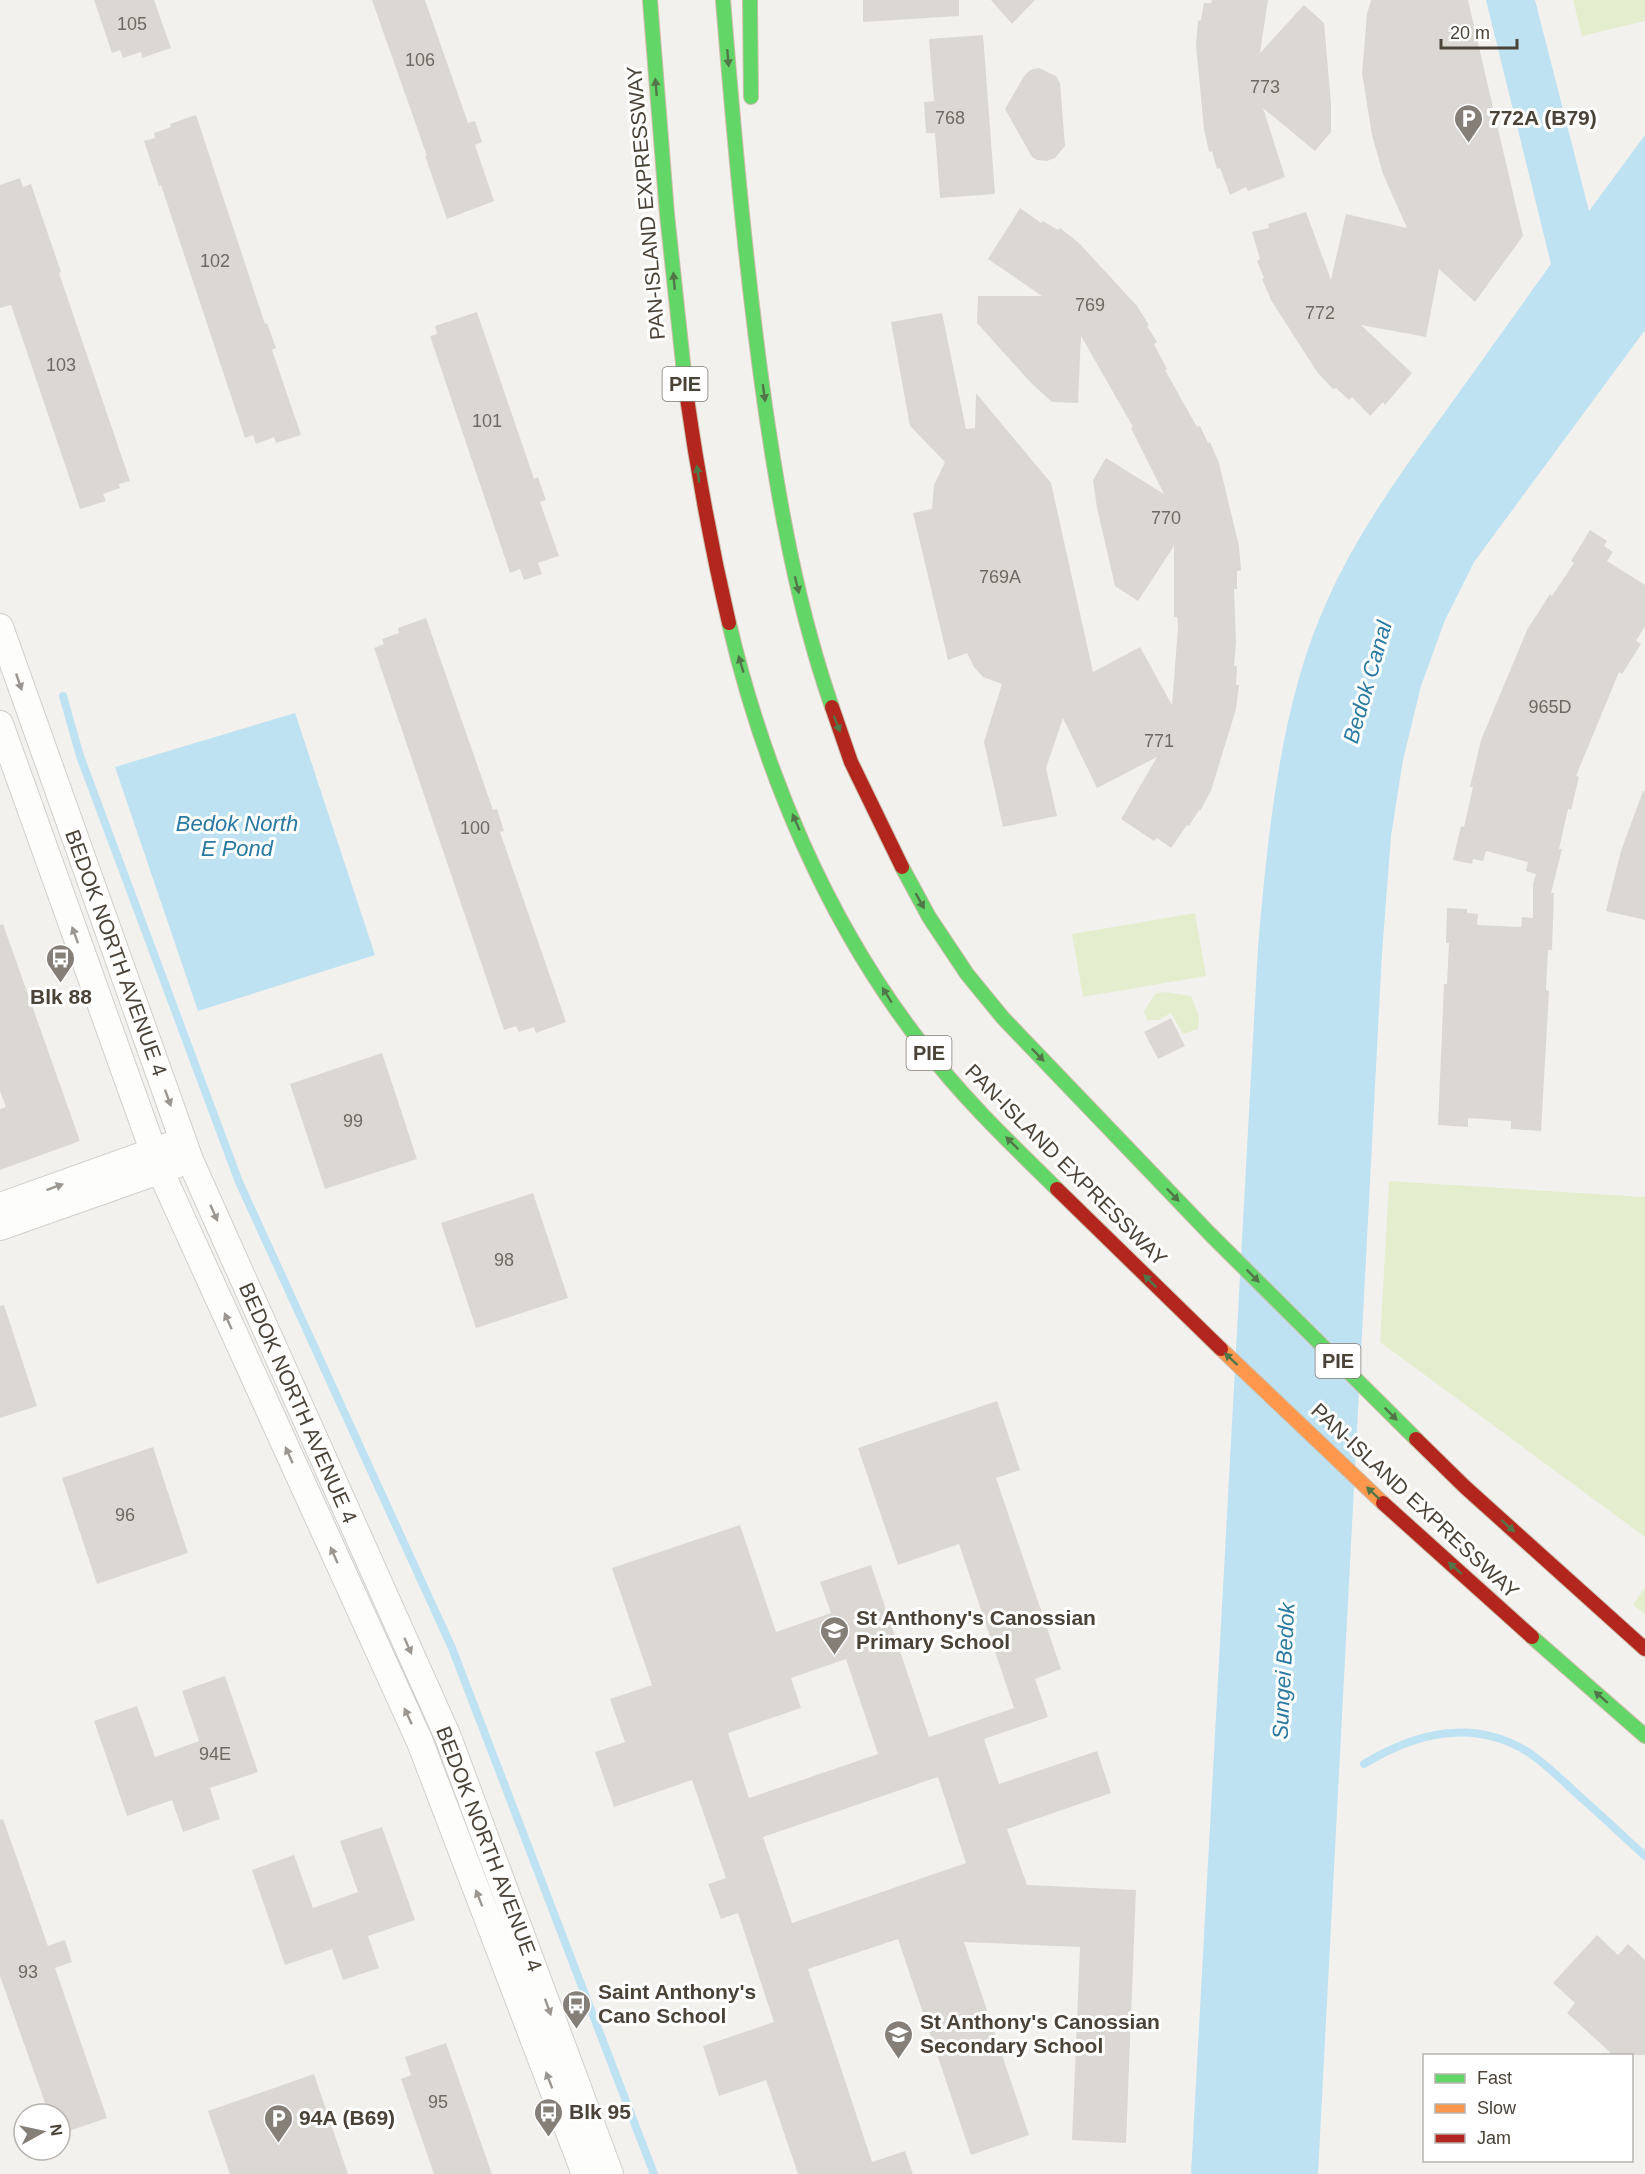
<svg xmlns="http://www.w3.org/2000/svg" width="1645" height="2174" font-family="Arial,sans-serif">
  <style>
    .green { fill: #e4eece }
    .water { fill: #bee2f2 }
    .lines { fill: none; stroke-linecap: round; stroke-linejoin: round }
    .stream { stroke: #bee2f2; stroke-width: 8 }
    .building { fill: #dbd8d4; fill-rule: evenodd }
    .street-casing { stroke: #d1cfcb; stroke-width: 28 }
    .fast-casing { stroke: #cbbca9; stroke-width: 16 }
    .slow-casing { stroke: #cbbca9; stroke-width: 16 }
    .jam-casing { stroke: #cbbca9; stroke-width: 16 }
    .street { stroke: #fdfdfc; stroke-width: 26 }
    .fast { stroke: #63d668; stroke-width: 14 }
    .slow { stroke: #ff974d; stroke-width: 14 }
    .jam { stroke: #b3261e; stroke-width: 14 }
    .oneway { fill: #537649 }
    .oneway2 { fill: #9b9690 }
    .labels { text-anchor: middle; stroke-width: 6; stroke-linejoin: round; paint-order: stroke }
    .number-label { font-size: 18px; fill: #706961 }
    .shield { fill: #fff; stroke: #817b74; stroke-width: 1.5 }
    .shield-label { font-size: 20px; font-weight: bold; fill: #4b4238 }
    .poi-label { font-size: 21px; font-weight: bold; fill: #4b4238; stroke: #fff; text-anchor: start }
    .street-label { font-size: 21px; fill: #4b4238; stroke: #fff }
    .water-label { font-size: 22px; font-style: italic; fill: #287aa2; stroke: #fff }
  </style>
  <rect width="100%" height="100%" fill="#f3f1ee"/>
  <path class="green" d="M1573 0H1645V21L1582 36Z
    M1195 913 1206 976 1083 997 1072 934Z
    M1165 992 1191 996 1199 1016 1198 1029 1183 1034 1171 1013 1159 1020H1147L1144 1011 1155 994Z
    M1389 1181 1645 1197V1537L1380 1342Z
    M1645 1587V1614L1633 1605Z"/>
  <path class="water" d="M1486 0H1535L1589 211 1645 135V330L1474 562 1445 620 1421 686 1403 760 1391 836 1382 953 1318 2174H1191L1258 947C1268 834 1280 704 1327 601 1358 532 1401 472 1445 412 1480 363 1516 313 1551 264Z
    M295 713 375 955 198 1011 115 767Z"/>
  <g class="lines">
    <path class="stream" d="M63 696 80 756 239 1182 452 1648 654 2174
      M1364 1764C1415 1733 1473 1718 1528 1752 1546 1764 1561 1779 1577 1794 1600 1814 1622 1835 1645 1856"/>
  </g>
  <path class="building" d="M94 0H154L171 48 142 58 141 52 123 58 120 50 112 53Z
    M372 0H425L468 123 475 121 482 142 475 145 494 201 447 219 425 156H427Z
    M863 0H959V16L863 22Z
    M991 0H1035L1012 24Z
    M1212 0H1268L1260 53 1304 5 1324 23 1331 103V132L1315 151 1263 108 1285 177 1248 191 1246 187 1230 195 1220 168 1217 169 1212 151 1209 152 1204 129 1196 45 1198 21 1201 20 1204 3H1211Z
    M1371 0H1468L1523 236 1475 302 1439 269 1426 337 1361 325 1412 373 1385 405 1383 402 1370 416 1352 397 1349 400 1336 388 1333 389 1317 372 1271 300 1262 279 1264 278 1257 261 1260 259 1252 232 1269 228 1268 224 1306 212 1331 280 1346 214 1407 228 1383 174 1372 135 1362 73 1367 14Z
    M983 35 995 194 940 198 935 133H926L924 102 934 101 929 39Z
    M1039 68 1056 76 1060 83 1065 146 1055 158 1047 161 1037 160 1032 157 1005 109 1024 76 1030 70Z
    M196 115 265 324 267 323 276 348 272 350 301 435 276 443 274 437 256 444 253 435 245 438 161 185 159 186 144 141 155 138 154 133 171 127 170 124Z
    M20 178 23 187 31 184 61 272 59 273 130 481 119 484 120 488 103 494 106 501 80 509 11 305 0 308V185Z
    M1020 208 1041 223 1043 221 1058 230 1060 228 1079 243 1137 306 1149 325 1147 326 1157 342 1154 344 1167 369 1165 370 1197 427 1200 426 1208 443 1210 442 1219 463 1239 546 1241 570 1237 571V589H1234L1236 643 1234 666H1237L1236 685H1239L1236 709 1211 791 1200 811 1199 810 1189 826 1187 825 1171 848 1157 838 1154 841 1121 819 1157 757 1097 788 1063 718 1046 768 1057 816 1003 827 984 742 1002 684 983 677 974 667 967 653 948 660 913 513 932 509 934 485 945 462 910 426 891 322 942 313 966 429 975 428 976 393 1051 483 1093 672 1140 647 1172 705 1178 627 1177 617H1174V546L1138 601 1115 586 1097 508 1093 480 1106 458 1164 494 1131 428 1133 427 1081 336 1078 403 1052 402 1031 383 977 323 978 296H1042L988 259Z
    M477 312 534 479 538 477 546 500 540 502 559 556 538 563 542 574 524 580 520 569 510 573 430 336 437 334 435 326Z
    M1590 530 1607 541 1604 546 1613 552 1607 561 1645 585V626L1636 641 1641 644 1622 674 1619 672 1576 776 1579 777 1571 810 1568 809 1559 849H1562L1551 893H1554L1552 950H1548L1546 990 1549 991 1541 1131 1511 1129V1121L1468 1118V1127L1438 1125 1444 984H1447L1449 943H1446L1447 908 1467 909V913L1478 914 1477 925 1521 927 1522 917 1533 918V884L1536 874 1526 871 1528 862 1486 851 1483 861 1473 859 1472 864 1453 860 1461 826 1464 827 1473 787H1470L1481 740 1527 630 1550 594 1552 596 1574 563 1571 561Z
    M426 618 493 810 497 809 504 831 500 832 566 1022 536 1033 534 1027 519 1032 516 1026 504 1030 374 648 384 644 382 639 399 633 398 628Z
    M1643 791H1645V920L1606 911 1621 851Z
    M3 924 80 1141 0 1170V1109L6 1107 0 1091V925Z
    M1171 1018 1185 1046 1158 1059 1144 1032Z
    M382 1053 417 1159 325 1189 290 1084Z
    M533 1193 568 1298 476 1328 441 1223Z
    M4 1305 37 1406 0 1418V1306Z
    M997 1401 1020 1470 996 1478 1061 1669 1035 1679 1048 1717 984 1739 999 1784 1097 1751 1111 1793 1007 1829 1027 1885 1136 1890 1126 2143 1072 2140 1080 1947 964 1942 1029 2135 971 2155 898 1939 808 1969 872 2162 905 2151 913 2174H798L766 2080 719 2096 703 2046 774 2022 738 1913 721 1919 708 1884 726 1878 692 1780 614 1807 595 1752 625 1742 610 1699 652 1685 612 1568 740 1525 776 1632 831 1613 820 1582 871 1565 929 1737 1014 1708 959 1544 898 1565 858 1448ZM846 1659 878 1754 749 1798 728 1733 801 1708 791 1678ZM938 1777 966 1863 792 1923 763 1837Z
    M153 1447 188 1553 97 1584 62 1478Z
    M225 1676 258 1772 210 1788 220 1819 183 1832 172 1800 127 1816 94 1721 137 1706 155 1757 199 1741 182 1691Z
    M3 1819 48 1946 65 1940 72 1962 55 1968 107 2118 66 2132 60 2114H49L0 1976V1820Z
    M382 1827 415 1920 368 1936 379 1968 343 1980 332 1949 285 1965 252 1870 294 1855 313 1908 358 1892 340 1841Z
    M1597 1935 1618 1955 1628 1944 1645 1960V2055H1613L1567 2013 1575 2003 1553 1983Z
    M446 2043 481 2143 492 2174H434L401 2079 411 2075 405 2057Z
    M314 2074 348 2174H230L208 2111Z"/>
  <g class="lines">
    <defs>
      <path id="street" d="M0 627 190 1160 448 1737 610 2174
        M0 724 160 1170 420 1742 585 2174
        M0 1206 168 1146
        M0 1227 176 1165"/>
      <path id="fast" d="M650 0 667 214 686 391
        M723 0C734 136 746 272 765 406 780 509 798 609 832 707
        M750 0 751 97
        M729 623C764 772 827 922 921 1043 961 1096 1010 1143 1057 1189
        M902 867 929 917 967 974 1003 1018 1211 1235 1416 1439
        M1532 1637 1645 1736"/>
      <path id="slow" d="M1221 1349 1383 1503"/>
      <path id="jam" d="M686 391C697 469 711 546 729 623
        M832 707 851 762 902 867
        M1057 1189 1221 1349
        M1416 1439 1465 1487 1645 1649
        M1383 1503 1532 1637"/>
    </defs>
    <use href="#street" class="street-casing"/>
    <use href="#fast" class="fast-casing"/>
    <use href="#slow" class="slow-casing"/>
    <use href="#jam" class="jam-casing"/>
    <use href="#street" class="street"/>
    <use href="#fast" class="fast"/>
    <use href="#slow" class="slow"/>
    <use href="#jam" class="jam"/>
  </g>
  <defs><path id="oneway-solid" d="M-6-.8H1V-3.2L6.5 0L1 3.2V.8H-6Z" transform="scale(1.5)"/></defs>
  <g class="oneway">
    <use href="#oneway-solid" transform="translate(728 58) rotate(85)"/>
    <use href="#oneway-solid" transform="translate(656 87) rotate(-95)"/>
    <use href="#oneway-solid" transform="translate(674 281) rotate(-95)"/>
    <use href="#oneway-solid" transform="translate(764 393) rotate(82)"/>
    <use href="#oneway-solid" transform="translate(698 474) rotate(-99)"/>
    <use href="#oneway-solid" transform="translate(797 585) rotate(76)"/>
    <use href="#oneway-solid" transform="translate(741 664) rotate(-106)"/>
    <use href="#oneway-solid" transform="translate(837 724) rotate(69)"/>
    <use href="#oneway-solid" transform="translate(796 822) rotate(-114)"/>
    <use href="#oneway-solid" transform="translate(920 901) rotate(61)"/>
    <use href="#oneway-solid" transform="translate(887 995) rotate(-122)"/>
    <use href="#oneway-solid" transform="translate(1038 1055) rotate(46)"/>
    <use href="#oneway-solid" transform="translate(1012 1143) rotate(-135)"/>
    <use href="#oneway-solid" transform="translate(1173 1195) rotate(46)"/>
    <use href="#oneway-solid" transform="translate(1253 1276) rotate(45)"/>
    <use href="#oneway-solid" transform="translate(1150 1281) rotate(-135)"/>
    <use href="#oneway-solid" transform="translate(1231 1359) rotate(-137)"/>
    <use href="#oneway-solid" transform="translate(1391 1414) rotate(45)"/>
    <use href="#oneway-solid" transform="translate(1373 1493) rotate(-137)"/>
    <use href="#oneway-solid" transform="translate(1508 1526) rotate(42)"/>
    <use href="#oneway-solid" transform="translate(1455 1568) rotate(-139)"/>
    <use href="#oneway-solid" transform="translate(1601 1697) rotate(-139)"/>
  </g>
  <g class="oneway2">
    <use href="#oneway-solid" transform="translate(19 682) rotate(71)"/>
    <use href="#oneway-solid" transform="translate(75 935) rotate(-110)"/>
    <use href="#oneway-solid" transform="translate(168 1098) rotate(70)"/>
    <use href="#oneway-solid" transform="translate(55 1187) rotate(-20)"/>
    <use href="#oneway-solid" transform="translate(214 1213) rotate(66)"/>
    <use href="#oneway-solid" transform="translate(228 1321) rotate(-114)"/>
    <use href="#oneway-solid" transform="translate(289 1455) rotate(-114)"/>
    <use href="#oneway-solid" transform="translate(334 1555) rotate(-114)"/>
    <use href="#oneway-solid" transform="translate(408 1646) rotate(66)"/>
    <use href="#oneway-solid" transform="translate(408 1716) rotate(-115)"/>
    <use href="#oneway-solid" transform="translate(479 1898) rotate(-111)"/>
    <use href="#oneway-solid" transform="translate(548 2007) rotate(70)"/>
    <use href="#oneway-solid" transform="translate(549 2080) rotate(-111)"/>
  </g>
  <defs>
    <symbol id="parking-pin" viewBox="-11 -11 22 30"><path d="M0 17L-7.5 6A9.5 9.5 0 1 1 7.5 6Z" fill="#867f78" stroke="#fff"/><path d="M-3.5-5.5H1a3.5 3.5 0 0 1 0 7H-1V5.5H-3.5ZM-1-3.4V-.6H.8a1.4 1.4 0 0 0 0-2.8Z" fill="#fff"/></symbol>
    <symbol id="bus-pin" viewBox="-11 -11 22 30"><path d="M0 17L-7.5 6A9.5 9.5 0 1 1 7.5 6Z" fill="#867f78" stroke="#fff"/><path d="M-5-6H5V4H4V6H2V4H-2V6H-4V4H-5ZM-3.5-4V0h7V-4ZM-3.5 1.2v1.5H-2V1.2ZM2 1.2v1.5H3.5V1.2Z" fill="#fff"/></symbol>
    <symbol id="school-pin" viewBox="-11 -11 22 30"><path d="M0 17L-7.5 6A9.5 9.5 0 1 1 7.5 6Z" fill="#867f78" stroke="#fff"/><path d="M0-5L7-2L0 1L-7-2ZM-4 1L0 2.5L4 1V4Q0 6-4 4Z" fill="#fff"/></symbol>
  </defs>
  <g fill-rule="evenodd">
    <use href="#parking-pin" x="1452" y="102" width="33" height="45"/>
    <use href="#bus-pin" x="44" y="942" width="33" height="45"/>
    <use href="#school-pin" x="818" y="1614" width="33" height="45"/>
    <use href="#bus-pin" x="560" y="1988" width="33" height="45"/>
    <use href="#school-pin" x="882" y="2018" width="33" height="45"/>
    <use href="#bus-pin" x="532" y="2096" width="33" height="45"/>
    <use href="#parking-pin" x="262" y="2102" width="33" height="45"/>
  </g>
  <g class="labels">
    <g class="number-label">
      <text x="132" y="30">105</text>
      <text x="420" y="66">106</text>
      <text x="1265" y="93">773</text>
      <text x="950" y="124">768</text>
      <text x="215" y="267">102</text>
      <text x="1090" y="311">769</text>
      <text x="1320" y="319">772</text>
      <text x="61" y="371">103</text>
      <text x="487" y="427">101</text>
      <text x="1166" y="524">770</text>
      <text x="1000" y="583">769A</text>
      <text x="1550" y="713">965D</text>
      <text x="1159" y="747">771</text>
      <text x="475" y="834">100</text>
      <text x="353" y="1127">99</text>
      <text x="504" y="1266">98</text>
      <text x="125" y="1521">96</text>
      <text x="215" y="1760">94E</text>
      <text x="28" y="1978">93</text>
      <text x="438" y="2108">95</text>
    </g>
    <g class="shield">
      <rect x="662.5" y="367" width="45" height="34" rx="4.5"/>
      <rect x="906.5" y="1036" width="45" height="34" rx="4.5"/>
      <rect x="1315.5" y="1344" width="45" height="34" rx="4.5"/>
    </g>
    <g class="shield-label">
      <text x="685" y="391">PIE</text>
      <text x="929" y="1060">PIE</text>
      <text x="1338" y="1368">PIE</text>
    </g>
    <g class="poi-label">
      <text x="1489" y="125">772A (B79)</text>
      <text x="61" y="1004" text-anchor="middle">Blk 88</text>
      <text x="856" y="1625">St Anthony's Canossian<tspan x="856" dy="24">Primary School</tspan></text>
      <text x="598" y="1999">Saint Anthony's<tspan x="598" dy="24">Cano School</tspan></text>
      <text x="920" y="2029">St Anthony's Canossian<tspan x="920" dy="24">Secondary School</tspan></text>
      <text x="569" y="2119">Blk 95</text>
      <text x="299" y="2125">94A (B69)</text>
    </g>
    <g class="street-label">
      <text transform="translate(646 203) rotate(-95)" y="7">PAN-ISLAND EXPRESSWAY</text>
      <text transform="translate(116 953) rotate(70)" y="7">BEDOK NORTH AVENUE 4</text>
      <text transform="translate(1066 1165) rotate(45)" y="7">PAN-ISLAND EXPRESSWAY</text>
      <text transform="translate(298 1403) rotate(66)" y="7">BEDOK NORTH AVENUE 4</text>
      <text transform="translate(1415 1501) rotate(43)" y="7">PAN-ISLAND EXPRESSWAY</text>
      <text transform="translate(489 1849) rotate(69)" y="7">BEDOK NORTH AVENUE 4</text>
    </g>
    <g class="water-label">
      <text transform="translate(1367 682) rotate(-74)" y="8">Bedok Canal</text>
      <text x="237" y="831">Bedok North<tspan x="237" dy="25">E Pond</tspan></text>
      <text transform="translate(1283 1671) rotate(-87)" y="8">Sungei Bedok</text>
    </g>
  </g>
  <rect x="1423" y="2054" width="210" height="108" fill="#ffffff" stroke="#b7b3af" stroke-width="1.5"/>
  <rect x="1435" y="2074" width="30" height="9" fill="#63d668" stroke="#b7b3af" stroke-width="1.5"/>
  <text x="1477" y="2084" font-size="18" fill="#4b4238">Fast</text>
  <rect x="1435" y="2104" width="30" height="9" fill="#ff974d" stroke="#b7b3af" stroke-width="1.5"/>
  <text x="1477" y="2114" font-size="18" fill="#4b4238">Slow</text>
  <rect x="1435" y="2134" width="30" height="9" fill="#b3261e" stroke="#b7b3af" stroke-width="1.5"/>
  <text x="1477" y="2144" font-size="18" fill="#4b4238">Jam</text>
  <g transform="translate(42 2132) rotate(82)"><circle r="28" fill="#ffffff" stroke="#b7b3af" stroke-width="1.5"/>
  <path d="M0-4.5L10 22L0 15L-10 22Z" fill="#867f78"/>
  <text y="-9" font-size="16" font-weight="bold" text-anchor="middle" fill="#4b4238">N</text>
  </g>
  <path d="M1441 39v9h76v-9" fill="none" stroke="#4b4238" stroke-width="3"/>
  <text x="1450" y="39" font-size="18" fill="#4b4238" stroke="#ffffff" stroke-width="4.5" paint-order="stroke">20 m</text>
</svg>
